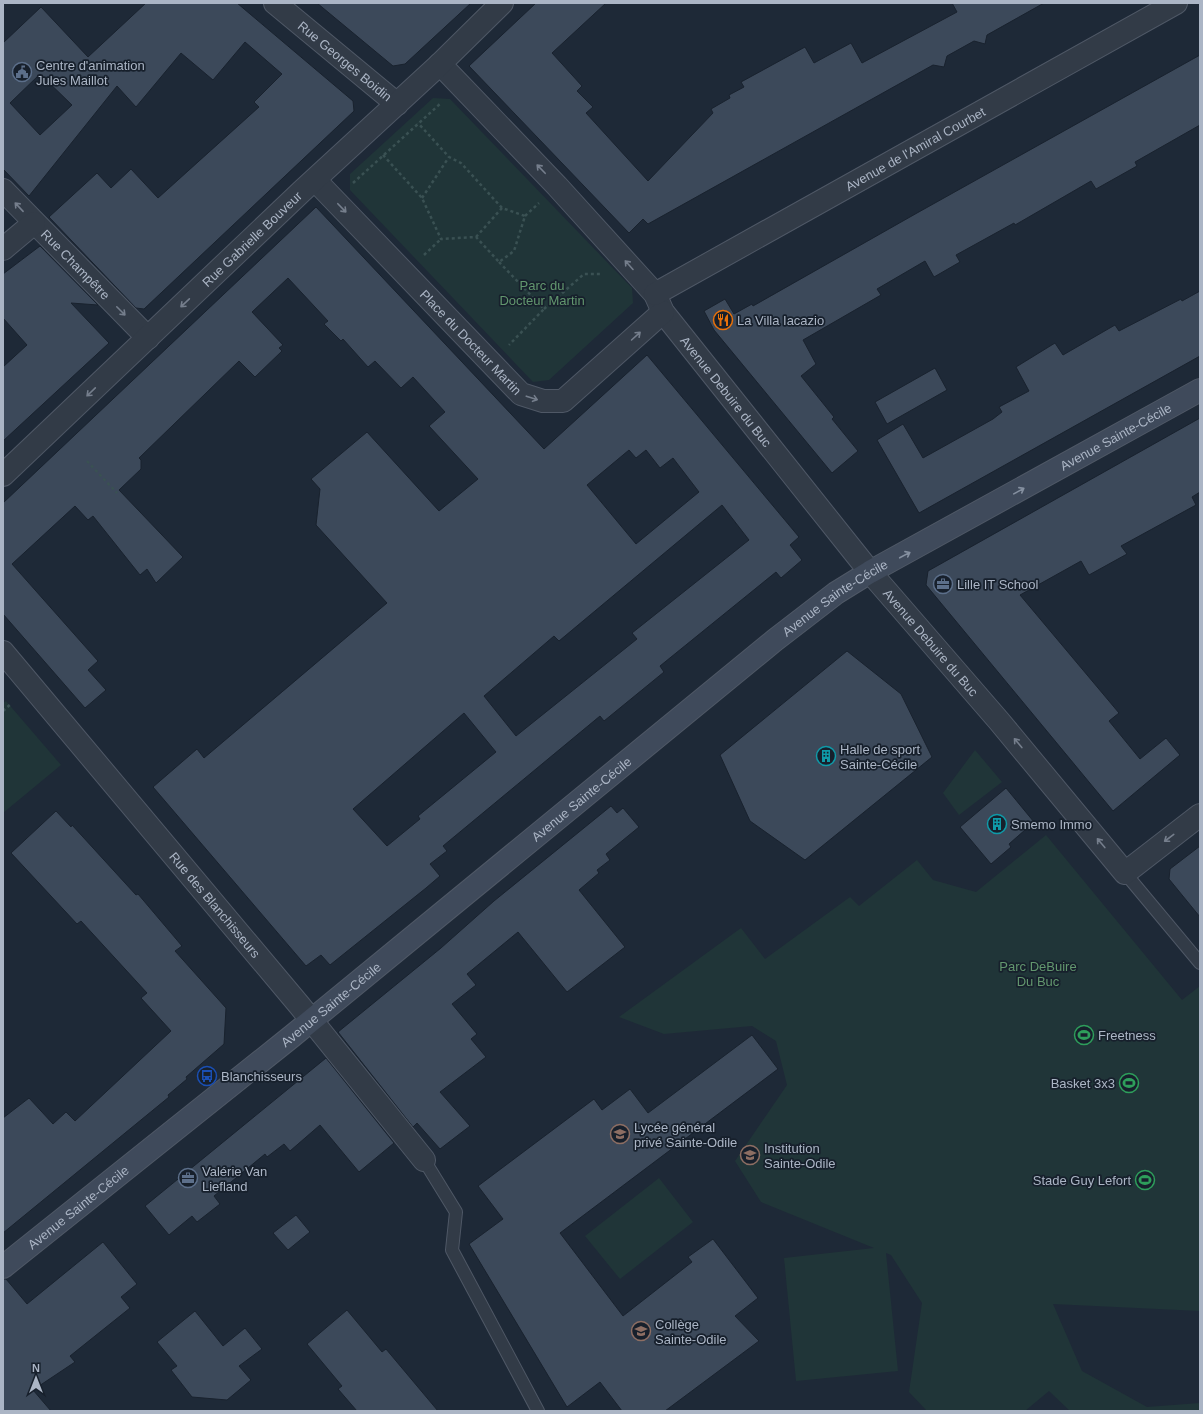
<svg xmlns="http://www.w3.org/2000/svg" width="1203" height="1414" font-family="Helvetica,sans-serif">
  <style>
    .green { fill: #203538 }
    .building { fill: #3c495a; stroke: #19222e; fill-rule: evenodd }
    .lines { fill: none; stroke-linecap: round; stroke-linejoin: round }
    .lane-casing { stroke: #4f5866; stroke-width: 14 }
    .street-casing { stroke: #4f5866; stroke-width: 24 }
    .secondary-casing { stroke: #4f5866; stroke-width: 24 }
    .path { stroke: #3a5153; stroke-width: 2.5; stroke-dasharray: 3 3; stroke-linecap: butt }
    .lane { stroke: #323b47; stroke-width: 12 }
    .street { stroke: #323b47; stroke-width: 22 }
    .secondary { stroke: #3f4a5b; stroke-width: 22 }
    .oneway { stroke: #757e8c }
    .oneway2 { stroke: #8590a0 }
    .labels { text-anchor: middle; stroke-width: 3.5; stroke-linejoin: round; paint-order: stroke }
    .street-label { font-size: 13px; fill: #abb5c5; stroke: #17202c }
    .poi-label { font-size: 13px; fill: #abb5c5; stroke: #17202c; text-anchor: start }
    .park-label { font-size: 13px; fill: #62966e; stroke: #17202c }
  </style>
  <rect width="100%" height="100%" fill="#1e2937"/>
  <path class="green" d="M433 98 450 99 632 288 633 303 549 380 533 382 350 190V174Z
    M6 701 61 765 3 813V703Z
    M975 750 1002 782 959 815 943 793Z
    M1046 835 1182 1000 1200 986V1311L1053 1304 1082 1371 1147 1407 1200 1403V1411H1070L1049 1391 1025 1411H927L909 1392 922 1303 891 1255 886 1253 898 1371 796 1381 784 1258 874 1248 761 1202 735 1161 787 1085 776 1041 752 1026 664 1034 619 1017 741 928 765 959 850 897 859 906 917 860 933 880 976 892Z
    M659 1178 693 1222 620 1279 585 1236Z"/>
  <path class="building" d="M146 3H237L353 101 354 111 144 309 136 308 49 217 97 173 111 188 131 169 158 198 259 107 254 102 282 74 245 42 213 80 181 53 136 107 117 86 29 196 3 169V43L41 7 88 57ZM40 74 72 105 40 135 10 103Z
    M317 3H471L405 64 393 66Z
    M536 3H606L552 53 582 86 577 91 593 107 586 113 648 181 713 113 711 109 730 98 729 95 744 87 741 82 805 47 814 63 851 43 862 63 957 12 952 3H1044L987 35 985 44 974 41 947 56 944 67 933 65 648 224 643 219 629 233 469 66Z
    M1200 55V125L1135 162 1137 166 1096 189 1091 181 1015 225 1014 223 956 255 960 262 934 277 925 261 877 289 881 295 803 340 816 364 801 376 834 417 832 419 858 451 832 473 714 330 704 311 725 299 734 314 752 304 753 306 917 213Z
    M316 207 544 449 647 355 799 537 790 545 802 560 781 578 776 572 660 666 664 672 604 721 600 716 443 846 447 851 430 864 440 876 426 888 330 965 321 955 306 966 153 787 197 749 204 758 387 603 316 525 320 489 311 479 367 432 439 511 478 479 429 426 445 412 413 377 401 388 375 361 368 367 343 339 341 341 324 324 328 321 288 278 252 312 283 345 279 348 282 351 255 377 239 361 139 458 141 460V469L119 490 183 557 156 583 147 569 140 575 93 516 88 520 75 506 12 564 98 661 88 670 106 690 85 708 3 614V503ZM629 450 636 458 646 450 660 468 673 458 699 492 636 544 587 485ZM722 505 749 540 632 633 637 639 516 736 484 696 554 636 559 641ZM464 713 496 752 418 816 420 819 387 846 353 809Z
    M40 246 98 305 71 303 109 343 3 441V367L27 345 3 318V274Z
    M1200 291V356L919 513 877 440 903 424 923 458 993 419 1002 412 999 407 1029 391 1016 367 1055 343 1063 355 1115 325 1119 331 1181 299 1182 301Z
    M935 368 947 390 887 424 875 402Z
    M1200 418V492L1192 497 1196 505 1121 546 1127 554 1089 575 1081 561 1020 595 1119 713 1109 721 1140 759 1166 738 1180 755 1113 811 926 585 928 571Z
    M847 651 901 694 932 757 805 860 750 821 720 755Z
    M1006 788 1034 822 1009 844 1011 847 991 864 960 827Z
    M611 806 617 813 623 808 639 827 606 854 610 860 597 870 599 873 579 890 625 947 567 992 518 932 467 974 476 985 452 1004 477 1034 471 1039 486 1057 440 1092 470 1126 440 1149 417 1123 413 1127 338 1032 441 948 494 901Z
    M56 811 71 827 72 825 136 895 138 894 182 946 175 951 226 1008 224 1044 186 1077 187 1079 168 1095 169 1097 3 1233V1118L29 1098 53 1124 66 1112 75 1121 171 1031 141 998 147 993 81 921 77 924 11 853Z
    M1200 846V917L1169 879 1170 869Z
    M752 1035 778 1069 560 1233 623 1316 692 1262 688 1257 713 1239 758 1298 735 1316 759 1341 665 1411H622L600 1382 567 1407 469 1244 503 1219 478 1186 594 1099 602 1110 630 1089 648 1113Z
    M326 1058 394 1143 359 1172 320 1125 290 1151 284 1144 267 1157 265 1154 214 1196 220 1204 197 1222 192 1216 169 1235 145 1206Z
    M296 1215 310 1232 288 1250 273 1233Z
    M103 1242 137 1284 121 1297 130 1308 70 1356 75 1362 33 1390 51 1411H3V1279H6L27 1304Z
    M347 1310 382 1352 386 1349 438 1411H357L338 1389 342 1386 307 1344Z
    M195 1311 223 1346 245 1328 262 1349 239 1366 251 1380 227 1400 192 1397 171 1370 177 1366 157 1342Z"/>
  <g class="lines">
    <defs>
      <path id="lane" d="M1125 873 1200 963
        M424 1160 456 1212 452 1250 538 1411"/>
      <g id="street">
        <path id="s1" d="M275 3 397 104"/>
        <path id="s2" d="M440 64 557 186 655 294 663 312 870 572 999 721 1125 873 1200 815"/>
        <path id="s3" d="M315 180 521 394 543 401H563L663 312"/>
        <path id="s4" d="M3 190 148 338"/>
        <path d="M3 249 34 223"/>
        <path id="s5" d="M655 294 1176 3"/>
        <path id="s6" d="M3 475 302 191 440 64 502 3"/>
        <path id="s7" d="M3 652 300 1006 424 1160"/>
      </g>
      <g id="secondary">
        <path id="s8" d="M3 1267 291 1037 775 640 836 593 870 572 1200 390"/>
      </g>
    </defs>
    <use href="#lane" class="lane-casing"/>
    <use href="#street" class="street-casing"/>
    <use href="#secondary" class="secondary-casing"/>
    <path class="path" d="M383 155 422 198 441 239 476 237 499 262 514 251 525 216 502 208 461 163 449 157 418 123
      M353 183 441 103
      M422 198 449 157
      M525 216 539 203
      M476 237 502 208
      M424 255 441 239
      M499 262 544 309 509 345
      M544 309 584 274H602
      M87 461 117 493
      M3 711 12 703"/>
    <use href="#lane" class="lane"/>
    <use href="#street" class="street"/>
    <use href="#secondary" class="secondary"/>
  </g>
  <defs><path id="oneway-shaft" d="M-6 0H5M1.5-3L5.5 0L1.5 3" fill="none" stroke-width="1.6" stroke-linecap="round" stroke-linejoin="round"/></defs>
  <g class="oneway">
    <use href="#oneway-shaft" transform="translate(541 169) rotate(-134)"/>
    <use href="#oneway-shaft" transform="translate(19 207) rotate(-133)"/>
    <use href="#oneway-shaft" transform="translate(342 208) rotate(46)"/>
    <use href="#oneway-shaft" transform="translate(629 265) rotate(-132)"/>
    <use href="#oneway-shaft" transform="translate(185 303) rotate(137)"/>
    <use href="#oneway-shaft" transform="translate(121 311) rotate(45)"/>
    <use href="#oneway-shaft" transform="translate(636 336) rotate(-42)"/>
    <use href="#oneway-shaft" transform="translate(91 392) rotate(136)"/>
    <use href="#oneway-shaft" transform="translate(532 398) rotate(18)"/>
    <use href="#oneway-shaft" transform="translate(1018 743) rotate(-130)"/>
    <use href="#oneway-shaft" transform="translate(1169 838) rotate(143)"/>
    <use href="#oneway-shaft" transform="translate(1101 843) rotate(-130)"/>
  </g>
  <g class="oneway2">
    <use href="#oneway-shaft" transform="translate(1019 491) rotate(-29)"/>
    <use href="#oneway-shaft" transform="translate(905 555) rotate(-28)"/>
  </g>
  <defs>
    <symbol id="civic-ring" viewBox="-11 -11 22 22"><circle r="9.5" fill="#17202c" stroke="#5c6f8a" stroke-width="1.5"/><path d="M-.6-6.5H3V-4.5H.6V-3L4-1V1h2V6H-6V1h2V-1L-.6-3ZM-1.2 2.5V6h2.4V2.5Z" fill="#5c6f8a"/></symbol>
    <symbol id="restaurant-ring" viewBox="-11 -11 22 22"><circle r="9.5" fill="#17202c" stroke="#e8710a" stroke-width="1.5"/><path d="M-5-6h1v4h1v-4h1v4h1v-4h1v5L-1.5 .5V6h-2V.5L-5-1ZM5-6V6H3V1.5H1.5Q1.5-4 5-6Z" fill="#e8710a"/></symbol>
    <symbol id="office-ring" viewBox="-11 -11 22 22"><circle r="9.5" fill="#17202c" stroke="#5c6f8a" stroke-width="1.5"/><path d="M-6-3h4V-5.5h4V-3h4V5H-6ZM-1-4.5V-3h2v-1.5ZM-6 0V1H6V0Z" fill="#5c6f8a"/></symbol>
    <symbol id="building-ring" viewBox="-11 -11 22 22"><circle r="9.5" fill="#17202c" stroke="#0f9aa8" stroke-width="1.5"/><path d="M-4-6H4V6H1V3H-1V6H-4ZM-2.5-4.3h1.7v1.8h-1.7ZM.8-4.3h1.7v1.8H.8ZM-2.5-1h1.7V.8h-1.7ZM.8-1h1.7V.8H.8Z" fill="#0f9aa8"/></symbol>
    <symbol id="stadium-ring" viewBox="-11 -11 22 22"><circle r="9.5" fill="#17202c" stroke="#2e9e5b" stroke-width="1.5"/><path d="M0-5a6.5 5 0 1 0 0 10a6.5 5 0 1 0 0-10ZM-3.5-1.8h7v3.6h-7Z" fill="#2e9e5b"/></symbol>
    <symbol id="bus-ring" viewBox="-11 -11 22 22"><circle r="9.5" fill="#17202c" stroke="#1a4fb4" stroke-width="1.5"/><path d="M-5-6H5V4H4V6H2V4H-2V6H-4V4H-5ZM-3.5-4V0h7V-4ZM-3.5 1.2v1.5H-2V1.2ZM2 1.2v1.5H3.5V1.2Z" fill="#1a4fb4"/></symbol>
    <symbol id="school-ring" viewBox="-11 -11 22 22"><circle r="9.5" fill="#17202c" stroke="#8d6e63" stroke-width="1.5"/><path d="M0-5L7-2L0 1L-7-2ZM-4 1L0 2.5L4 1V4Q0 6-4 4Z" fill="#8d6e63"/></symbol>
  </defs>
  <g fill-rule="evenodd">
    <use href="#civic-ring" x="11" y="61" width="22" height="22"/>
    <use href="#restaurant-ring" x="712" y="309" width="22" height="22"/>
    <use href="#office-ring" x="932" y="573" width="22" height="22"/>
    <use href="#building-ring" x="815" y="745" width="22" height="22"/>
    <use href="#building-ring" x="986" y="813" width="22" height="22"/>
    <use href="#stadium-ring" x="1073" y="1024" width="22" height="22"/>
    <use href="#bus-ring" x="196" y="1065" width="22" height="22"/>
    <use href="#stadium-ring" x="1118" y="1072" width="22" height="22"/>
    <use href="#school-ring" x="609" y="1123" width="22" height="22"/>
    <use href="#school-ring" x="739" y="1144" width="22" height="22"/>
    <use href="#office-ring" x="177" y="1167" width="22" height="22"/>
    <use href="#stadium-ring" x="1134" y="1169" width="22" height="22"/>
    <use href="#school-ring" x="630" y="1320" width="22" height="22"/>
  </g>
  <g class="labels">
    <g class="street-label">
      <text dy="5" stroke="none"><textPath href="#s1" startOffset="91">Rue Georges Boidin</textPath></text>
      <text dy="5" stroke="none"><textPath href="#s5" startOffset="298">Avenue de l'Amiral Courbet</textPath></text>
      <text dy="5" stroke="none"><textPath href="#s6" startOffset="343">Rue Gabrielle Bouveur</textPath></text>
      <text dy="5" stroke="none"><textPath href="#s4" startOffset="104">Rue Champêtre</textPath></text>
      <text dy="5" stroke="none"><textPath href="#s3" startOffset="225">Place du Docteur Martin</textPath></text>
      <text dy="5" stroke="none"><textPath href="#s2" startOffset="436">Avenue Debuire du Buc</textPath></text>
      <text dy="5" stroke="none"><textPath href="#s8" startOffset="1392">Avenue Sainte-Cécile</textPath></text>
      <text dy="5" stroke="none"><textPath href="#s8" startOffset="1068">Avenue Sainte-Cécile</textPath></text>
      <text dy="5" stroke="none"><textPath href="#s2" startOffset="760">Avenue Debuire du Buc</textPath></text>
      <text dy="5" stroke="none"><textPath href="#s8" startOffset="744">Avenue Sainte-Cécile</textPath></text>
      <text dy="5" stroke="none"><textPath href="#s7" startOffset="330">Rue des Blanchisseurs</textPath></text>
      <text dy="5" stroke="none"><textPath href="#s8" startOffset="420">Avenue Sainte-Cécile</textPath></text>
      <text dy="5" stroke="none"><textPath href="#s8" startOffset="96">Avenue Sainte-Cécile</textPath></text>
    </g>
    <g class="poi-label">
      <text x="36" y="70">Centre d'animation<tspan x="36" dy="15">Jules Maillot</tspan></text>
      <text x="737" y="325">La Villa Iacazio</text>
      <text x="957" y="589">Lille IT School</text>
      <text x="840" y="754">Halle de sport<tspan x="840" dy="15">Sainte-Cécile</tspan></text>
      <text x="1011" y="829">Smemo Immo</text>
      <text x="1098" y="1040">Freetness</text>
      <text x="221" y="1081">Blanchisseurs</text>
      <text x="1115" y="1088" text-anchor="end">Basket 3x3</text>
      <text x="634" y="1132">Lycée général<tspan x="634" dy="15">privé Sainte-Odile</tspan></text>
      <text x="764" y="1153">Institution<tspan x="764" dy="15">Sainte-Odile</tspan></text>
      <text x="202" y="1176">Valérie Van<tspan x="202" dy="15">Liefland</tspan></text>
      <text x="1131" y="1185" text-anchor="end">Stade Guy Lefort</text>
      <text x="655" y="1329">Collège<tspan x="655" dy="15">Sainte-Odile</tspan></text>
    </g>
    <g class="park-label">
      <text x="542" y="290">Parc du<tspan x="542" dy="15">Docteur Martin</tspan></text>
      <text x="1038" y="971">Parc DeBuire<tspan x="1038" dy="15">Du Buc</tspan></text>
    </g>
  </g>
  <rect width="1203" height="1414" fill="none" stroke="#abb5c5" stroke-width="8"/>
  <g transform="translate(36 1378)" stroke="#17202c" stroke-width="3" paint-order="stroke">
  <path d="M0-3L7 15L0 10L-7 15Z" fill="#abb5c5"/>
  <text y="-6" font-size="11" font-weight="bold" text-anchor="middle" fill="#abb5c5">N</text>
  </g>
</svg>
